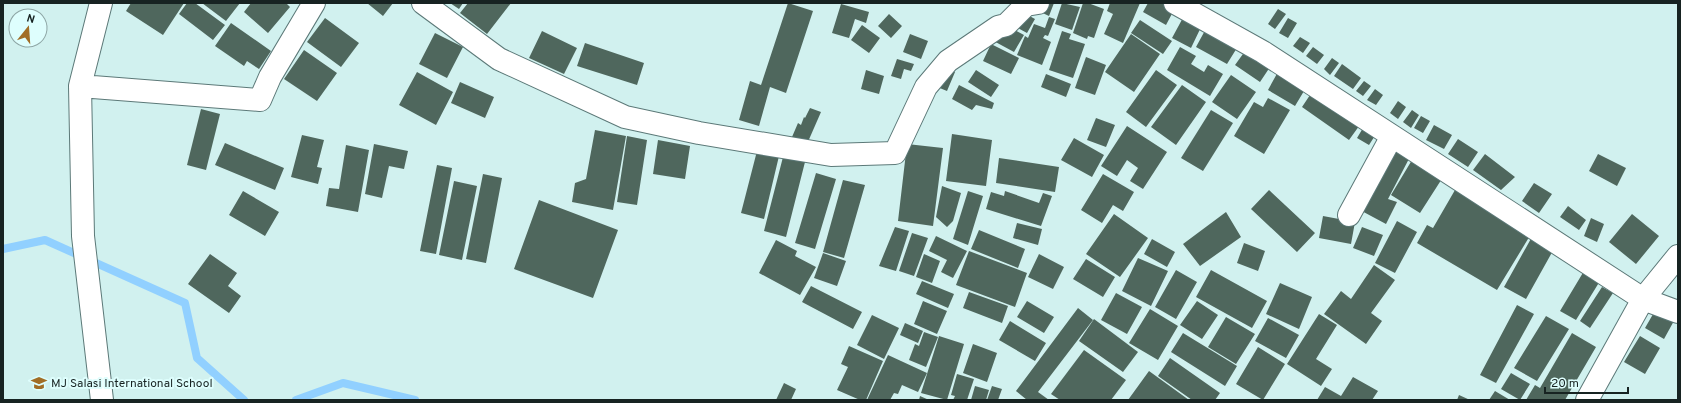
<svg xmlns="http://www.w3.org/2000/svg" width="1681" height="403" font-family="Overpass,sans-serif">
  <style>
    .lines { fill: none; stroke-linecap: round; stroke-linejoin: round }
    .stream { stroke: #91d0ff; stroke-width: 8 }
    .building { fill: #4f675d }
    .minor-casing { stroke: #5c7978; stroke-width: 24 }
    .minor { stroke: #fff; stroke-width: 22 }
    .labels { text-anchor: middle; stroke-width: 4; stroke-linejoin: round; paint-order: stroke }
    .poi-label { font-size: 12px; fill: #172322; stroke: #defefd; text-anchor: start }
  </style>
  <rect width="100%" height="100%" fill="#d1f1ef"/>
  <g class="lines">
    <path class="stream" d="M3 249 45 240 185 303 197 358 244 400
      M296 400 343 383 415 400"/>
  </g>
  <path class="building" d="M131 3H184L163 35 126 11Z
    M187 3H195L225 25 213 40 179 14Z
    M202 3H240L226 21Z
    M251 3H286L290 7 268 33 244 12Z
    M367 3H393L383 16Z
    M450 3H463L459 9Z
    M468 3H511L487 34 460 13Z
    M788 3 813 11 786 93 770 87 759 126 739 120 750 81 761 85Z
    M1031 3H1054L1049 16 1030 7Z
    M1062 3 1080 7 1072 30 1055 24Z
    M1083 3H1088L1104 9 1094 38 1088 36 1087 39 1073 33Z
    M1110 3H1140L1123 43 1104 34 1113 14 1107 11Z
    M1148 3H1165L1175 8 1166 25 1143 12Z
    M841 4 869 12 866 23 855 19 849 38 832 33Z
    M1013 7 1035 19 1027 33 1005 21Z
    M1278 9 1286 14 1275 29 1268 24Z
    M889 14 902 26 891 38 878 26Z
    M1185 14 1203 23 1191 48 1172 38Z
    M1049 17 1055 19 1048 36 1045 35 1043 38 1051 42 1042 65 1017 55 1025 36 1028 38 1034 24 1045 28Z
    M325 18 359 43 341 67 307 42Z
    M1288 18 1297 23 1288 38 1279 33Z
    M1140 20 1172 41 1163 54 1131 33Z
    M1000 22 1024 35 1014 52 990 39Z
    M231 23 271 51 259 69 247 61 244 66 215 46Z
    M862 25 880 38 869 53 851 40Z
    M1208 25 1240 43 1227 64 1196 47Z
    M542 31 577 48 564 74 529 58Z
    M1062 31 1071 34 1069 39 1085 44 1073 78 1049 70Z
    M435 33 463 47 447 78 419 64Z
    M910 34 928 41 921 59 903 52Z
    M1131 34 1160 54 1134 92 1105 72Z
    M1300 37 1310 43 1303 53 1293 46Z
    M585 43 644 63 637 85 577 66Z
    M991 44 1019 58 1011 74 983 61Z
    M1180 47 1196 56 1191 64 1204 72 1208 65 1223 74 1210 96 1167 70Z
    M1248 47 1272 64 1260 82 1235 65Z
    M1313 47 1324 55 1317 64 1306 56Z
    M304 50 337 73 317 101 284 79Z
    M1086 57 1106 65 1095 95 1075 88Z
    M1332 58 1339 63 1330 75 1324 69Z
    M897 59 914 64 911 71 904 69 901 79 891 76Z
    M1342 64 1361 78 1353 89 1334 76Z
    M938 65 955 72 947 91 930 84Z
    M866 70 884 76 879 94 861 89Z
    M976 70 999 85 991 97 968 82Z
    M1156 70 1177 85 1146 127 1126 112Z
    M1279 70 1307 86 1295 106 1268 90Z
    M417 72 453 92 436 125 399 105Z
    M1046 74 1071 84 1066 97 1041 87Z
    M1231 75 1256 92 1237 119 1212 102Z
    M1364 81 1371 86 1363 96 1356 91Z
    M460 82 494 97 485 118 451 103Z
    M959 85 994 103 992 109 976 105 972 110 952 99Z
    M1182 85 1206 102 1176 145 1151 127Z
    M1314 89 1362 122 1349 140 1302 107Z
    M1375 89 1383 95 1376 105 1367 100Z
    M1268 98 1290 110 1264 154 1234 136 1254 102 1263 107Z
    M1398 101 1406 107 1398 119 1390 113Z
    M810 108 821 112 807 144 792 137 798 123 801 125 804 117 805 118Z
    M201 109 220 114 206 170 187 165Z
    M1211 110 1233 123 1203 171 1181 158Z
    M1412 110 1419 115 1411 128 1403 122Z
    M1421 116 1430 121 1423 133 1414 128Z
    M1096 118 1115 125 1106 147 1087 140Z
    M1366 123 1378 131 1369 145 1357 138Z
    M1434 125 1452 135 1444 149 1426 140Z
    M1127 126 1167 152 1143 189 1130 181 1138 168 1127 160 1117 176 1101 166Z
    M595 130 626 136 613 210 572 202 575 183 586 179Z
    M952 134 992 140 986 186 946 181Z
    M302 135 324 140 317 167 322 168 318 184 291 177Z
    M627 136 647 140 637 205 617 202Z
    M1074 138 1104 155 1092 177 1061 160Z
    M1458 139 1478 152 1468 167 1448 154Z
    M658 140 690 146 685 179 653 174Z
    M225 143 284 168 275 190 215 165Z
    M1394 143 1412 153 1388 199 1397 202 1386 224 1358 209Z
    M374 144 408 151 404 169 389 166 382 198 365 194Z
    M907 144 943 148 933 226 898 221Z
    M346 145 369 150 358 212 326 206 329 188 339 189Z
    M757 151 779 156 764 219 741 213Z
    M1485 154 1515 177 1501 190 1473 170Z
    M1598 154 1626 168 1617 186 1589 171Z
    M1415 155 1445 174 1420 213 1391 195Z
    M783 157 805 162 786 237 764 231Z
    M999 158 1059 167 1055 192 996 183Z
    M437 165 452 168 436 254 420 251Z
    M816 173 836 179 815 249 795 243Z
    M483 174 502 178 486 263 466 259Z
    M1103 174 1134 192 1123 211 1113 205 1102 223 1081 210Z
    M843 180 865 185 844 258 823 252Z
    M454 181 477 186 462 260 439 255Z
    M1534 183 1552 194 1539 213 1522 201Z
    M942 186 961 193 953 221 947 227 936 217Z
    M1269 190 1315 233 1297 252 1251 209Z
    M1455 190 1531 234 1497 290 1417 243 1427 225 1433 228Z
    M243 191 279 212 265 236 229 215Z
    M968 191 983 196 968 245 953 239Z
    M1005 191 1039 203 1043 193 1052 196 1041 226 986 209 991 192 1004 196Z
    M539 200 618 230 593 298 514 269Z
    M1568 206 1586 220 1579 230 1560 217Z
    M1226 212 1241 237 1200 266 1183 244Z
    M1114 214 1148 238 1120 277 1086 254Z
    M1632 214 1659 236 1636 264 1609 242Z
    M1323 216 1355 222 1351 244 1319 238Z
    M1591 218 1604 224 1597 242 1584 236Z
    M1397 221 1417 232 1395 273 1375 263Z
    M1017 223 1042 229 1038 245 1013 238Z
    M895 227 909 231 896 271 879 266Z
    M1362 227 1383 235 1374 256 1353 248Z
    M979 230 1025 249 1018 268 971 249Z
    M912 233 928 238 914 276 899 271Z
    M1533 235 1555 247 1526 299 1504 287Z
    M936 236 967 251 953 278 941 272 947 260 929 251Z
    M1152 239 1175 252 1167 267 1144 254Z
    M776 240 797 251 795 256 816 267 800 295 759 273Z
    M1244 243 1265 251 1258 271 1237 263Z
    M969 251 1027 273 1015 307 956 285Z
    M823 253 846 261 837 286 814 278Z
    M210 254 237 273 228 286 241 296 229 313 188 284Z
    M924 254 940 261 932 283 916 277Z
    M1039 254 1064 267 1053 289 1028 277Z
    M1138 258 1168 271 1151 306 1122 291Z
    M1086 259 1115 277 1103 297 1073 279Z
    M1374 265 1395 280 1371 313 1382 321 1366 344 1324 314 1341 291 1351 299Z
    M1587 266 1603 276 1576 320 1560 311Z
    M1176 270 1197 282 1176 319 1155 307Z
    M1211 270 1267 301 1252 328 1196 297Z
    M922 281 954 294 948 308 916 294Z
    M1280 283 1312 297 1299 329 1266 314Z
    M811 286 862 312 853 329 802 302Z
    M1602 287 1613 293 1590 328 1580 321Z
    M969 292 1008 306 1002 323 963 308Z
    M1116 293 1142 307 1127 334 1101 320Z
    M923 301 947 311 937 334 914 324Z
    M1027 301 1054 317 1044 333 1017 317Z
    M1197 301 1218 315 1202 339 1180 325Z
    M1517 305 1534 314 1496 383 1480 375Z
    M1078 308 1093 320 1038 392 1049 400H1027L1016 391Z
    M1150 309 1178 326 1158 360 1129 343Z
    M1656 309 1675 319 1664 339 1645 328Z
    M1319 314 1337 325 1316 359 1332 369 1321 386 1287 364Z
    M872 315 899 328 884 359 857 345Z
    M1546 316 1569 329 1537 381 1514 368Z
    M1226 317 1255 334 1236 364 1208 347Z
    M1268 318 1299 335 1286 358 1255 341Z
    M1094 319 1138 352 1123 372 1079 341Z
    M1010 321 1046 343 1035 361 999 340Z
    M905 323 923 331 918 343 900 335Z
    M924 332 938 337 926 367 909 360 915 344 919 346Z
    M1183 333 1237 366 1225 386 1171 352Z
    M1572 333 1596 347 1565 400H1526L1535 385 1540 388Z
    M939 336 964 344 947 400 921 393Z
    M1640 336 1660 348 1645 374 1624 362Z
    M973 344 997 353 987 382 963 373Z
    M849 346 883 361 866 400H860L837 390 848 367 841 364Z
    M1258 347 1285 364 1263 400 1236 384Z
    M1084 350 1126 380 1111 400H1060L1051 394Z
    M888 355 927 373 918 392 902 385 898 394 894 393 890 400H867Z
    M1170 358 1220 393 1215 400H1192L1158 376Z
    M1149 371 1189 400H1128Z
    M1511 373 1530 384 1520 400 1501 389Z
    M957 374 974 379 967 400H953L955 396 951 395Z
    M1353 377 1378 391 1372 400H1317L1325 387 1341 396Z
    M784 383 796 389 791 400H776Z
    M975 386 989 390 986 400H971Z
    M992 386 1002 389 998 400H987Z
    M1495 391 1510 400H1489Z
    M1459 395 1470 400H1457Z
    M920 396 929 400H919Z"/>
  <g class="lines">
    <defs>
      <path id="minor" d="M101 3 80 86 260 100 270 77 314 3
        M423 3 499 59 625 117 699 133 831 155 895 153 926 87 948 61 998 27 1006 25 1026 5 1038 3
        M1175 3 1263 52 1643 299 1678 312
        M80 86 83 236 102 400
        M1349 215 1392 136
        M1587 400 1643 299 1678 256"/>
    </defs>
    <use href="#minor" class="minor-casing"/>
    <use href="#minor" class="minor"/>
  </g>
  <defs>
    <symbol id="school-bare" viewBox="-9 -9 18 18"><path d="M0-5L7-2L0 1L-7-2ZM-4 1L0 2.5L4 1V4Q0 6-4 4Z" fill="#a16d25" stroke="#defefd" stroke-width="2.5" paint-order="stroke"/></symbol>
  </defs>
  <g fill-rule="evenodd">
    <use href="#school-bare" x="28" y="372" width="22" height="22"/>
  </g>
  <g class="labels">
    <g class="poi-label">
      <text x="51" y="387">MJ Salasi International School</text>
    </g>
  </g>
  <rect width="1681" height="403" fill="none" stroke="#172322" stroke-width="8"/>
  <g transform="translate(28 28) rotate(17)"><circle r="19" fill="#defefd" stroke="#8ea6a5"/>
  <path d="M0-3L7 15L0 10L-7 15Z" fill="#a16d25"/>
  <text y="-6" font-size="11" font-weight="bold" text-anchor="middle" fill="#172322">N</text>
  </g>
  <path d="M1545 387v6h83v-6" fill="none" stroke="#172322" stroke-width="2"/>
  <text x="1551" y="387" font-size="12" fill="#172322" stroke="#defefd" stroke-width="3" paint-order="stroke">20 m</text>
</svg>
